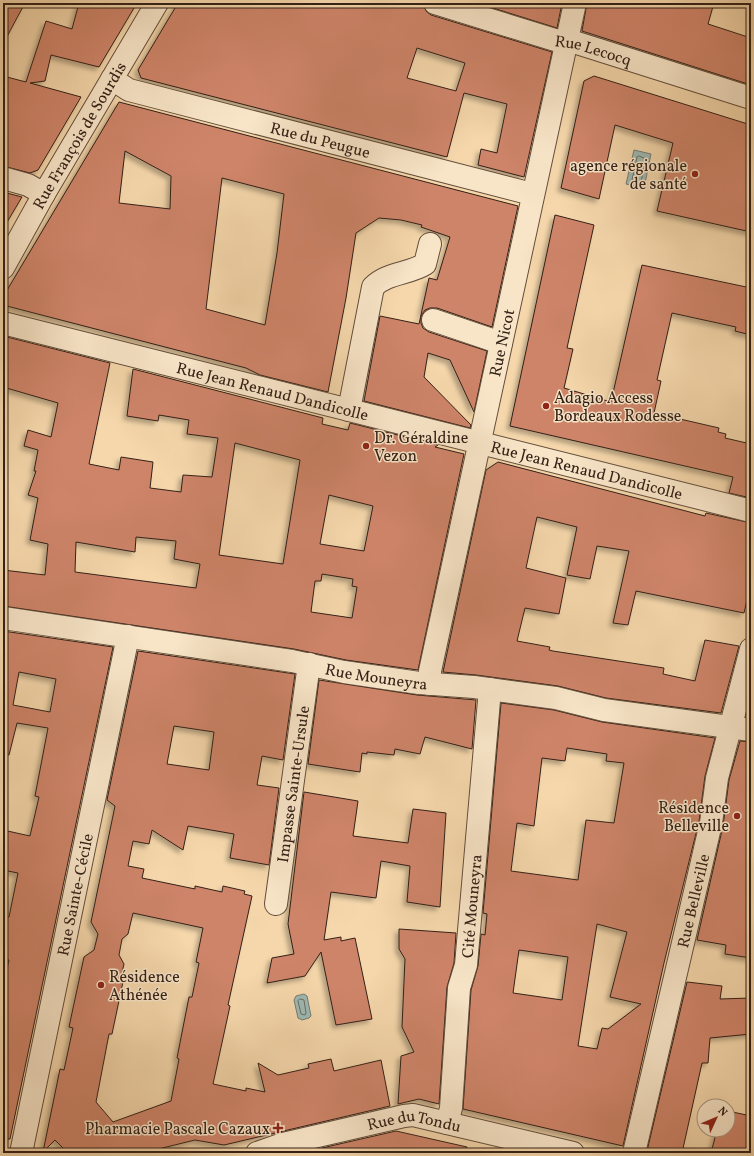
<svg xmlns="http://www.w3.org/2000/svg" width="754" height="1156" font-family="Vollkorn,serif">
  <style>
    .water { fill: #9eb8b2; stroke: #737b74 }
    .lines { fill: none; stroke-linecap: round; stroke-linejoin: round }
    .shore { stroke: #686c64; stroke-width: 1 }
    .building { fill: #ce8469; stroke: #332017; fill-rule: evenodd; filter: url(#shadow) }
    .minor-casing { stroke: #644e3c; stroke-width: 24 }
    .minor { stroke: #f8e5c8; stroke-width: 22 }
    .poi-dot { fill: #8f2418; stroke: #f8e5c8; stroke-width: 1.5 }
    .labels { text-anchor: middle; stroke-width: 3; stroke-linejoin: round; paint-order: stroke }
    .street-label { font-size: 16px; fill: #332017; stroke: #f8e5c8 }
    .poi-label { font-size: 16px; fill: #332017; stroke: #f8e5c8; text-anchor: end }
  </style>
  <defs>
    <filter id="shadow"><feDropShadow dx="-3.5" dy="3.5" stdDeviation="2" flood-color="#0004"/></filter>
  </defs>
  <rect width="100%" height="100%" fill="#f5d7ab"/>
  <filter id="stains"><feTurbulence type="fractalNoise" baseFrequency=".005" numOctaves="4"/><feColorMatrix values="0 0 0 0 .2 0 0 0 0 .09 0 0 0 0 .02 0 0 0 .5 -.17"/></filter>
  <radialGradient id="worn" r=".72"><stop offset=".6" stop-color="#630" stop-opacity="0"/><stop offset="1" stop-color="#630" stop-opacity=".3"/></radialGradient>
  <path class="water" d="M634 150 651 154 644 188 626 184Z
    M304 994 307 996 311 1016 309 1018 302 1020 298 1018 294 1000 296 996Z"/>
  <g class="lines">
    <path class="shore" d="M639 156 646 159 641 182 639 183 632 180 637 157Z
      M300 999 304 1000 306 1013 305 1015 301 1014 298 1001Z"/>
  </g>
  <path class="building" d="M3 3H25L3 44Z
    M79 3H137L99 67 51 55 45 81 30 83 81 97 38 170 30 173 3 166V76L26 82 46 21 72 29Z
    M178 3H423L426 11 431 15 552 52 524 177 478 165 481 149 497 153 507 104 464 93 447 157 141 78 138 70ZM417 48 465 63 456 91 407 78Z
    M477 3H562L557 28Z
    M587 3H714L708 24 751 38V85L582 31Z
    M594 76 751 125V232L657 211 673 143 615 125 599 199 561 188 584 81Z
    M119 102 518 206 492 327 437 308H430L425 310 421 316V323L423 328 429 332 487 351 474 412 450 360 428 353 424 377 471 425 470 428 364 401 380 316 419 324 429 278 437 280 450 237 421 227 422 225 401 220 379 218 356 233 346 298 328 392 260 375 246 368 3 305V297ZM125 151 171 176 170 209 119 203ZM222 178 284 194 277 253 265 325 206 309Z
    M3 192 22 197 3 229Z
    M555 215 594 225 567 348 573 349 564 388 611 402 642 265 751 288V335L735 331 736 327 672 313 657 380 661 381 654 413 719 428 718 432 726 434 725 438 751 444V498L729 493 733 477 510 426Z
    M3 336 110 363 89 464 119 470 121 457 153 462 150 488 181 492 183 475 212 477 218 438 187 434 189 420 159 415 158 421 127 416 133 369 323 418 322 424 348 430 350 423 438 445 435 447 464 454 418 670 346 660 294 649 3 606V570L45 575 48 544 30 540 38 498 28 495 36 471H34L38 450 24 446 28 430 51 437 58 403 3 387ZM235 443 300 460 283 564 219 555ZM329 495 373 506 364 551 320 544ZM136 537 176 541 174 559 200 564 196 588 75 572 76 542 135 552ZM322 574 353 579 352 586 357 587 352 618 311 612 315 581H321Z
    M498 462 705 516 706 513 751 523V582L744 613 636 591 628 625 613 623 629 551 597 546 590 579 567 575 577 527 537 517 526 568 566 578 559 614 525 608 517 641 550 647 549 650 553 651 664 668 663 674 695 681 705 640 739 646 721 713 606 698 558 686 476 675 443 672 486 470Z
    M3 631 113 647 10 1139H3V985L9 960 3 959V916L9 917 18 873 3 870V830L30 836 39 797 35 796 48 728 17 723 9 755 3 754ZM19 672 56 679 50 712 13 705Z
    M138 651 295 674 283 760 262 756 257 785 279 788 269 865 230 858 234 834 188 826 183 850 152 830 149 844 133 841 128 866 144 869 142 878 195 889V886L222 892 223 886 245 891 244 894 252 896 228 1005 230 1006 213 1084 246 1091V1088L265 1092 258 1063 278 1075 309 1068 308 1064 331 1059 334 1071 381 1060 390 1106 224 1145 195 1140 142 1153H68L55 1140 43 1152 60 1069 64 1070 73 1028 69 1027 84 957 94 950 98 934 91 922 115 806 107 800ZM174 726 214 732 209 770 167 764ZM133 913 203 928 196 962 199 963 192 997H189L177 1058 179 1059 171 1101 113 1122 96 1102 109 1034H112L124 977H121L124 964 119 955 122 939 128 934Z
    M319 680 417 695 476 700 472 749 425 737 420 754 395 749 394 755 367 752V754L362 753 360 772 308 764Z
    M501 703 554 710 602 722 715 738 705 776 699 821 664 963 623 1146 463 1109 471 990 478 966 481 934 485 935 487 914 483 913ZM567 748 607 754 606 761 624 763 614 823 586 820 578 880 511 871 517 823 534 826 542 758 565 761ZM597 924 627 932 610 997 641 1004 608 1029 602 1028 597 1049 578 1046ZM519 950 568 957 562 1000 513 993Z
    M740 741 751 742V958L725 954 726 945 697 940 723 826 729 780Z
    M304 792 358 801 353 836 408 843 413 809 446 813 440 907 407 902 410 866 381 861 376 898 331 892 324 940 341 937V941L355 938 372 1019 336 1025 321 952 305 976 267 983 272 958 294 954 288 924Z
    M399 929 456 933 454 963 447 987 439 1104 419 1099 398 1104 401 1056 414 1052 402 1027 405 959 399 949Z
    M687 982 722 986 720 999 751 998V1034L710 1038 708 1063H702L682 1153H655L647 1151Z
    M728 1111 751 1116 748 1133 751 1134V1153H711L717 1130H728Z
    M396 1131 467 1147V1153H323L322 1148Z"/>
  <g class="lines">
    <defs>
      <g id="minor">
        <path id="s1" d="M435 3 555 40 577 43 751 98"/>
        <path id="s2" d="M112 79 129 90 532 194"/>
        <path d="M3 178 28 185 44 194"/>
        <path id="s3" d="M3 268 44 194 157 3"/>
        <path d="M433 320 501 343"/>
        <path id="s4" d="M3 323 751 511"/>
        <path d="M349 410 373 287C386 273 409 274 425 264L430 244"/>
        <path id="s5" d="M3 618 292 661 344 672 419 683 474 687 556 698 604 710 751 730"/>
        <path id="s6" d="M430 684V671L575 3"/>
        <path id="s7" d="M276 904 309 664"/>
        <path id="s8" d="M447 1123 451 1108 459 988 466 965 490 689"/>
        <path id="s9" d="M21 1153 128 636"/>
        <path id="s10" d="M257 1153 283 1144 404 1116 413 1115 573 1153"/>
        <path id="s11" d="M634 1153 711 823 717 778 751 649"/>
      </g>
    </defs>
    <use href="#minor" class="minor-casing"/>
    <use href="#minor" class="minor"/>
  </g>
  <g class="poi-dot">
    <circle cx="695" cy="174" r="4"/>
    <circle cx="546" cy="406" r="4"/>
    <circle cx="366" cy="446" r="4"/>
    <circle cx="737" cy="816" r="4"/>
    <circle cx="101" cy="985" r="4"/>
    <path d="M276 1122h4v4h4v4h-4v4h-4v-4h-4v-4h4z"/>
  </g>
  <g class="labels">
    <g class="street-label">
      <text dy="6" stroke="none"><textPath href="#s1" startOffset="165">Rue Lecocq</textPath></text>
      <text dy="6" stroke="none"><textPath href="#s3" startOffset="153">Rue François de Sourdis</textPath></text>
      <text dy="6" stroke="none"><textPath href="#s2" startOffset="218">Rue du Peugue</textPath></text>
      <text dy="6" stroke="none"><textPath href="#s6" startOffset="349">Rue Nicot</textPath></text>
      <text dy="6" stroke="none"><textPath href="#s4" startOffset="278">Rue Jean Renaud Dandicolle</textPath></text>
      <text dy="6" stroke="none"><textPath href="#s4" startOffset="602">Rue Jean Renaud Dandicolle</textPath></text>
      <text dy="6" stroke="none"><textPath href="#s5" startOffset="378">Rue Mouneyra</textPath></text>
      <text dy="6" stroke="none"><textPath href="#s7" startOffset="121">Impasse Sainte-Ursule</textPath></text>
      <text dy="6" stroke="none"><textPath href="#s9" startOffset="264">Rue Sainte-Cécile</textPath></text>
      <text dy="6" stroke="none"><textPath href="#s11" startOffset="259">Rue Belleville</textPath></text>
      <text dy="6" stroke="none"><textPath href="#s8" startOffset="219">Cité Mouneyra</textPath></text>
      <text dy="6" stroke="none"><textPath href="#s10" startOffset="162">Rue du Tondu</textPath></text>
    </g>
    <g class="poi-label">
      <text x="687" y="171">agence régionale<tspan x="687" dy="18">de santé</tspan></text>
      <text x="554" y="403" text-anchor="start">Adagio Access<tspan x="554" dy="18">Bordeaux Rodesse</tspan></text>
      <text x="374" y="443" text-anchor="start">Dr. Géraldine<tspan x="374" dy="18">Vezon</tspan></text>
      <text x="729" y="813">Résidence<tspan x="729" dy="18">Belleville</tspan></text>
      <text x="109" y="982" text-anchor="start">Résidence<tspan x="109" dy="18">Athénée</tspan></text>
      <text x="270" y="1134">Pharmacie Pascale Cazaux</text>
    </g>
  </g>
  <rect width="754" height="1156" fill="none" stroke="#f5d7ab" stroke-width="16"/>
  <rect x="4" y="4" width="746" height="1148" fill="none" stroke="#332017" stroke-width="2"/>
  <rect x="8" y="8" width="738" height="1140" fill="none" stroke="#332017"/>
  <g transform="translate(716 1118) rotate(46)"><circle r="19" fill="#f8e5c8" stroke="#a99681"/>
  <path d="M0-3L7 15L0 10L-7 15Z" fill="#8f2418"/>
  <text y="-6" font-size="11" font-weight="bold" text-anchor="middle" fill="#332017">N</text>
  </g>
  <rect width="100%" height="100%" filter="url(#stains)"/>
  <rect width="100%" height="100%" fill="url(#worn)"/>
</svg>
